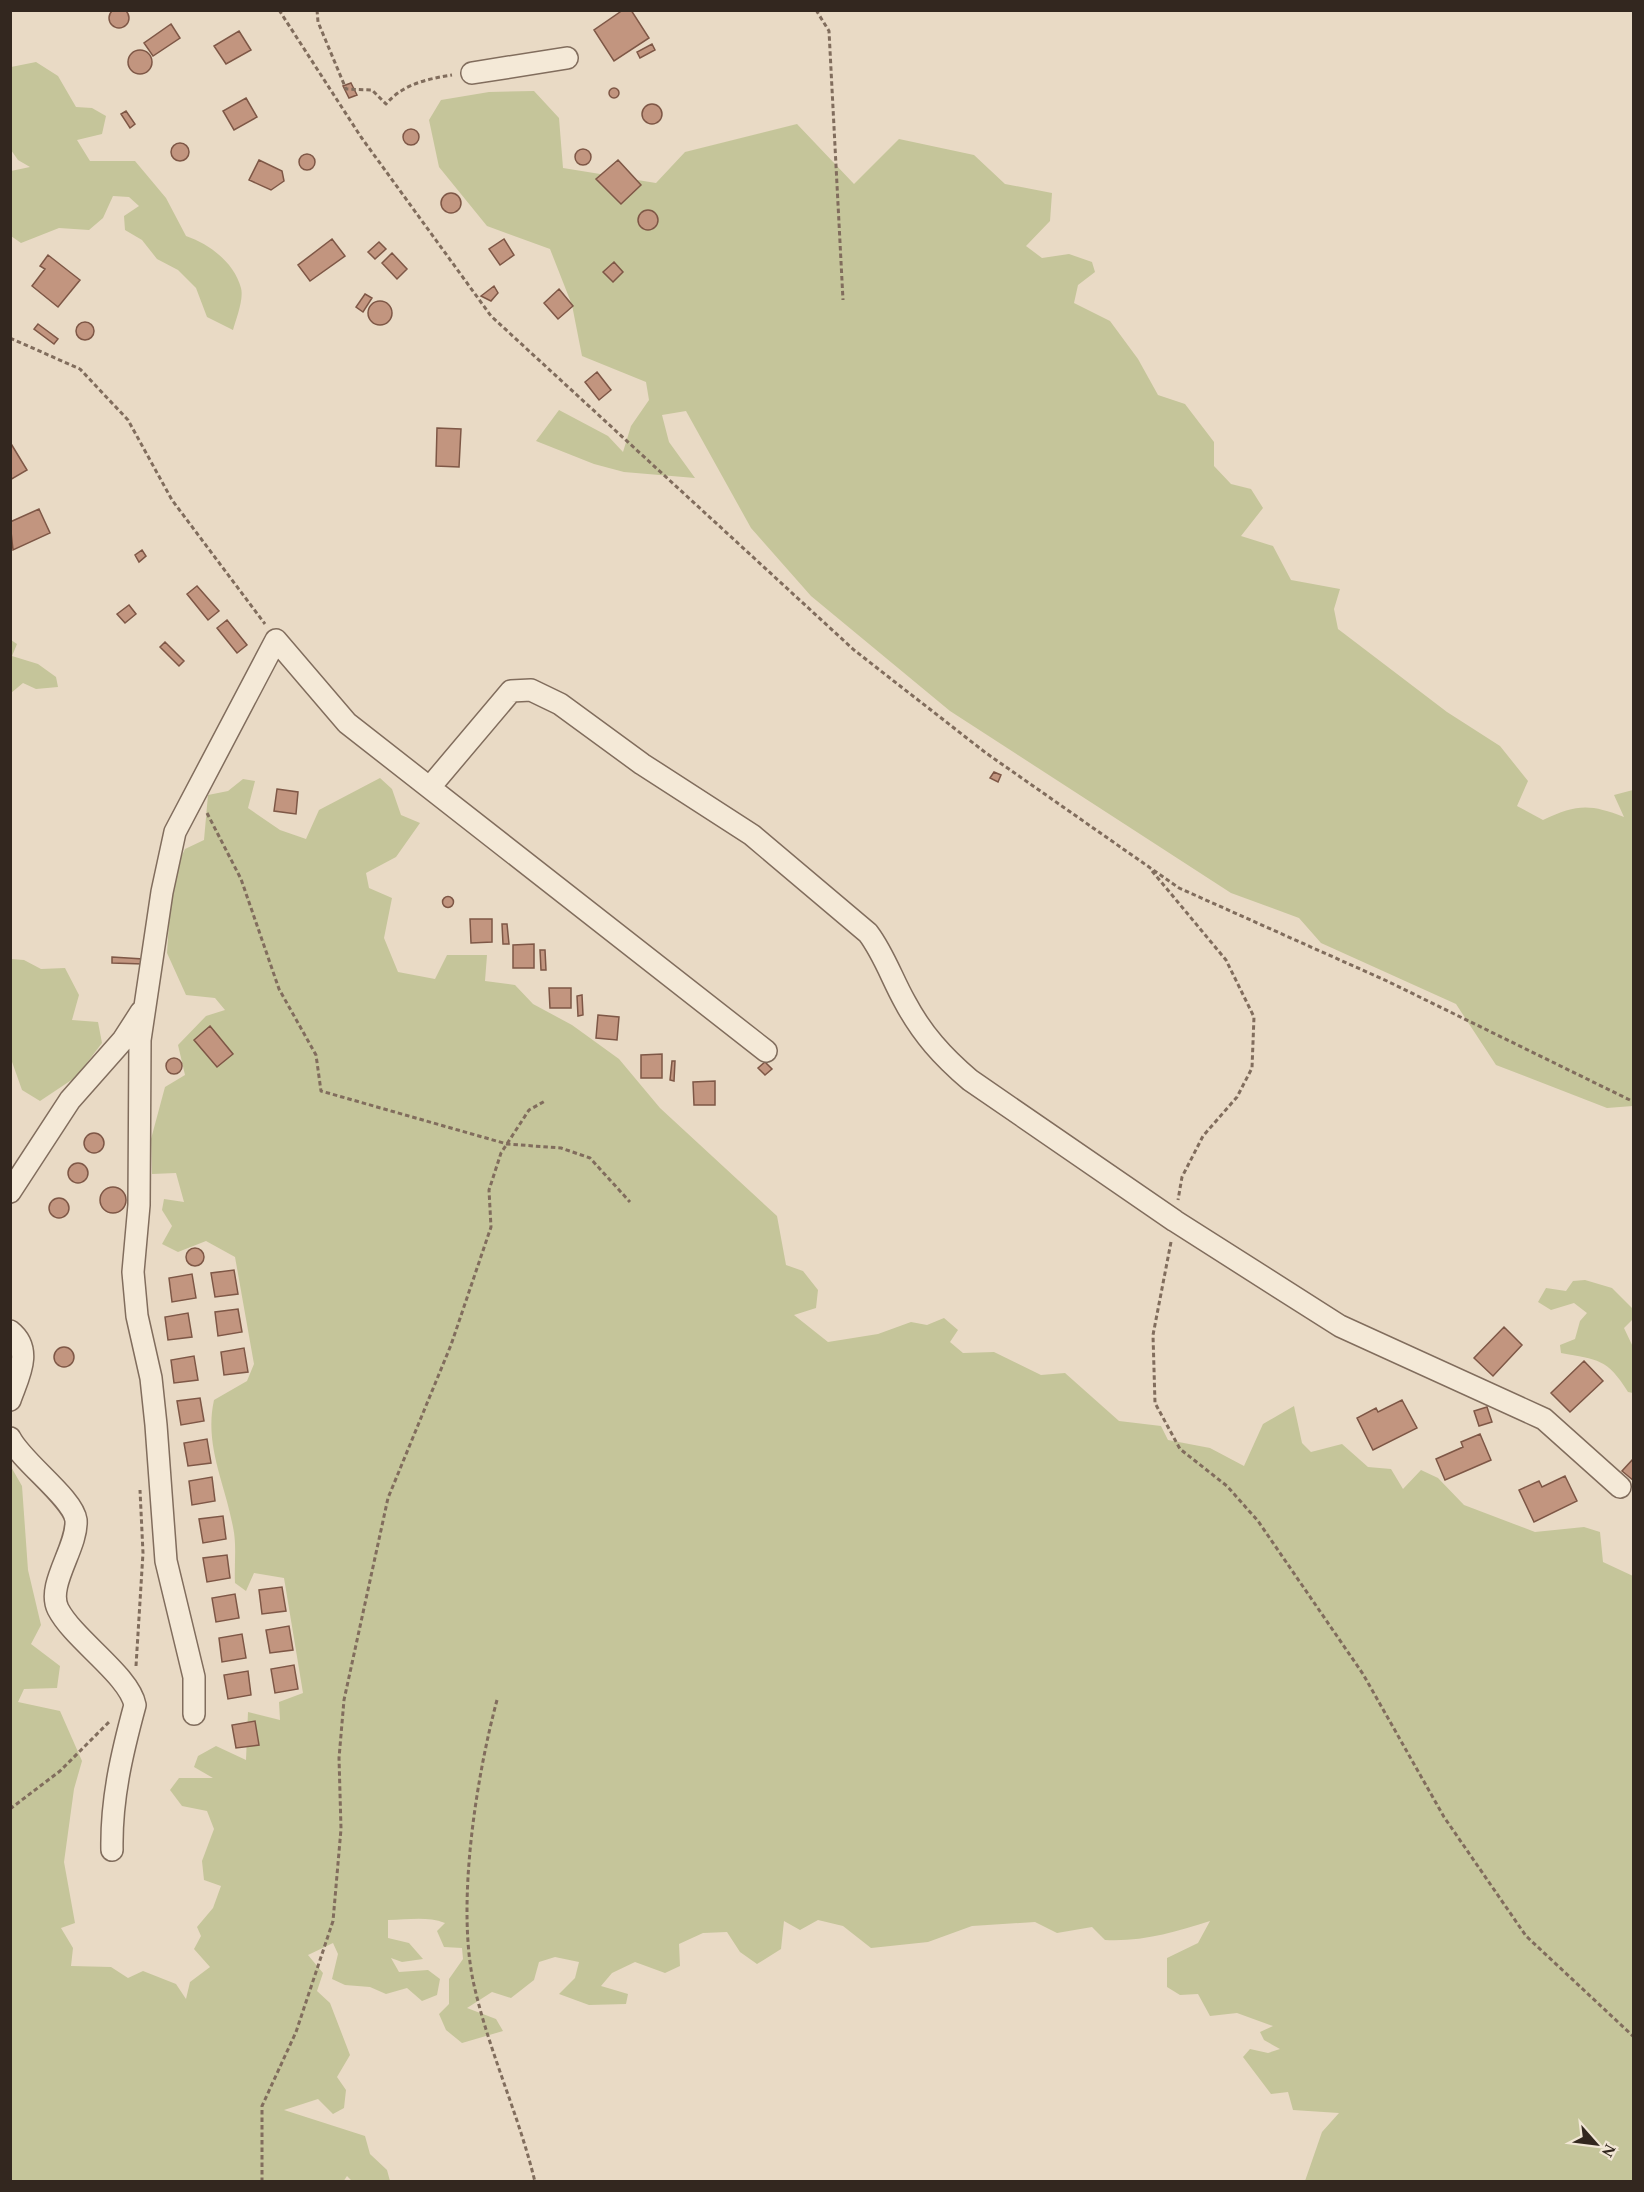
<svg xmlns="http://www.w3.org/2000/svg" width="1644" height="2192" font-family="'Times New Roman',serif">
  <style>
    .green { fill: #c5c59a }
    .building { fill: #c2957f; stroke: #7e5746; stroke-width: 1.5 }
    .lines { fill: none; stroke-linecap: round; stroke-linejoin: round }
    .minor-casing { stroke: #816d5d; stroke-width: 24 }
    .path { stroke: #816d5d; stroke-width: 3; stroke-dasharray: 4.5 3; stroke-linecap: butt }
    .minor { stroke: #f4e9d7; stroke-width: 21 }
  </style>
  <rect width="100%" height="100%" fill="#e9dac5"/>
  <path class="green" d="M36 62 58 76 76 107 92 108 106 116 102 134 77 140 90 161H135L166 198 186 236C209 244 234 262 241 288 244 299 236 319 233 330L207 317 196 288 178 270 157 259 142 240 125 230 124 216 139 206 129 197 113 196 103 218 89 230 59 228 21 243 11 236V171L30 167 18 160 11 150V67Z
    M534 91 559 118 563 168 656 183 685 152 797 124 854 184 899 139 974 155 1005 184 1052 193 1050 221 1026 246 1042 258 1069 254 1092 262 1095 272 1078 285 1074 303 1110 321 1138 359 1158 395 1185 404 1214 442V466L1231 484 1251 489 1263 508 1241 536 1273 546 1291 580 1340 589 1334 609 1338 629 1447 712 1500 746 1528 781 1517 806 1543 820C1577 804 1590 804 1624 817L1614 795 1633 790V1106L1607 1108 1496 1065 1456 1004 1321 943 1299 918 1231 893 950 711 811 596 751 528 686 411 662 415 669 442 695 478 624 472 594 464 536 441 559 410 608 436 623 452 631 426 649 400 646 382 582 356 572 305 550 249 487 226 439 167 429 120 441 100 489 92Z
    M11 640 17 644 12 656 38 664 56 677 58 687 36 689 23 683 11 693Z
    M380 778 392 789 401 815 420 823 396 857 366 873 369 888 392 898 384 938 398 972 435 979 447 955H487L485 981 515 985 533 1004 572 1025 619 1059 660 1108 777 1216 786 1265 803 1271 818 1290 816 1308 794 1315 828 1342 878 1334 911 1322 927 1325 944 1318 958 1330 950 1342 963 1353 994 1352 1041 1375 1065 1373 1119 1421 1161 1426 1168 1440 1210 1448 1244 1466 1263 1424 1294 1406 1302 1443 1311 1452 1342 1444 1368 1467 1391 1469 1403 1489 1421 1470 1438 1478 1464 1505 1535 1532 1584 1527 1600 1532 1603 1562 1633 1576V2181H1305L1322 2132 1339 2113 1293 2110 1288 2092 1271 2094 1243 2057 1250 2049 1268 2053 1280 2049 1264 2040 1260 2032 1273 2026 1237 2013 1210 2016 1198 1994 1180 1995 1167 1987V1958L1198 1943 1210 1921C1175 1932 1142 1942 1105 1940L1092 1927 1057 1933 1035 1922 972 1926 928 1942 871 1948 843 1926 818 1920 800 1930 784 1921 781 1949 757 1964 740 1952 727 1932 703 1933 679 1944 680 1966 665 1973 635 1962 612 1973 601 1986 628 1994 626 2004 589 2005 559 1994 575 1978 579 1962 555 1957 539 1962 534 1980 511 1998 492 1992 467 2008 496 2019 503 2031 462 2043 446 2030 439 2014 449 2004V1979L463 1959 462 1948 444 1947 437 1931 445 1923C426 1916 408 1920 388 1920V1938L409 1943 423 1959 402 1962 391 1958 399 1972 428 1970 440 1979 437 1995 422 2001 407 1988 386 1994 370 1987 345 1985 332 1979 338 1954 333 1943 308 1955 323 1973 317 1991 330 2003 350 2055 337 2077 346 2090 344 2108 333 2114 318 2099 284 2110 365 2136 370 2154 387 2170 390 2181H352L347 2176 343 2182 11 2181 10 1465 22 1486 28 1570 41 1625 31 1644 60 1666 57 1688 24 1689 18 1702 60 1711 82 1761 74 1789 64 1862 75 1923 61 1928 73 1948 71 1966 111 1967 128 1978 143 1971 176 1984 186 1999 190 1982 210 1967 194 1949 201 1936 197 1927 213 1908 221 1886 204 1880 202 1861 214 1829 207 1811 182 1806 170 1790 179 1778H213L194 1767 198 1756 216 1746 246 1760 248 1712 280 1720 279 1702 303 1693 284 1578 254 1573 246 1591 235 1583C234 1565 237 1545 233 1527 225 1483 204 1445 214 1400L247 1381 254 1364 235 1257 206 1241 178 1252 162 1244 172 1226 162 1210 164 1199 184 1202 176 1173 152 1174 151 1139 165 1087 185 1075 178 1045 206 1016 225 1010 215 998 186 995 167 953 172 876 185 849 204 840 208 795 228 791 243 779 255 781 248 808 280 830 306 839 319 810Z
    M11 959 24 960 41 969 65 968 79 995 72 1020 98 1022 102 1043 76 1077 40 1101 22 1090 11 1059Z
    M1585 1280 1612 1288 1633 1309V1319L1624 1328 1633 1347V1393L1628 1392C1607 1358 1598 1360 1561 1353L1560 1345 1575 1339 1580 1321 1587 1313 1574 1303 1551 1310 1538 1302 1546 1288 1566 1291 1573 1281Z"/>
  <path class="building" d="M109 18a10 10 0 1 1 20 0a10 10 0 1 1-20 0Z
    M623 10H631L649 38 614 61 594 30Z
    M171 24 180 38 153 56 144 43Z
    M239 31 251 50 226 64 214 46Z
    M652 44 655 50 640 58 637 52Z
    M128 62a12 12 0 1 1 24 0a12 12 0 1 1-24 0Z
    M351 83 357 95 349 98 343 86Z
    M609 93a5 5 0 1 1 10 0a5 5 0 1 1-10 0Z
    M246 98 257 117 234 130 223 111Z
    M642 114a10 10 0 1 1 20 0a10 10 0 1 1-20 0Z
    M126 111 135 124 130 128 121 114Z
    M403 137a8 8 0 1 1 16 0a8 8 0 1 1-16 0Z
    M171 152a9 9 0 1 1 18 0a9 9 0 1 1-18 0Z
    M575 157a8 8 0 1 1 16 0a8 8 0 1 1-16 0Z
    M299 162a8 8 0 1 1 16 0a8 8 0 1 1-16 0Z
    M259 160 282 171 284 181 271 190 249 180Z
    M618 160 641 185 621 204 596 179Z
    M441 203a10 10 0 1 1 20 0a10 10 0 1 1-20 0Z
    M638 220a10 10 0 1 1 20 0a10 10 0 1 1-20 0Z
    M332 239 345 256 310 281 298 265Z
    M504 239 514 255 500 265 489 249Z
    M379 242 386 249 375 259 368 252Z
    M392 253 407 269 397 279 382 263Z
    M48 255 80 280 58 307 32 286 45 269 40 266Z
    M614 262 623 272 613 282 603 272Z
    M494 286 498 293 491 301 481 296Z
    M559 289 573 306 558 319 544 303Z
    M365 294 372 298 363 312 356 307Z
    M368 313a12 12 0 1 1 24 0a12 12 0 1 1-24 0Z
    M76 331a9 9 0 1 1 18 0a9 9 0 1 1-18 0Z
    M38 324 58 339 54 344 34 329Z
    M597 372 611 390 599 400 585 382Z
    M437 428 461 429 459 467 436 466Z
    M10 442 27 470 10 480Z
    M39 509 50 533 13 550 10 522Z
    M142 550 146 556 139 562 135 555Z
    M197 586 219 611 208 620 187 594Z
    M129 605 136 614 125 623 117 614Z
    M227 620 247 645 237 653 217 628Z
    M165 642 184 661 179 666 160 647Z
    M994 772 1001 775 998 782 990 778Z
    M277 789 298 792 296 814 274 811Z
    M442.5 902a5.5 5.5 0 1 1 11 0a5.5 5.5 0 1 1-11 0Z
    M470 919H492V942L471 943Z
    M502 924H507L509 944H503Z
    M534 944V968H513V945Z
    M540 950H545L546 970H541Z
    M112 957 143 959V964L112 963Z
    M549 988H571V1008H550Z
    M582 995 583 1015 578 1016 577 996Z
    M598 1015 619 1017 617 1040 596 1038Z
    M210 1026 233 1054 217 1067 194 1040Z
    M662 1054V1078H641V1055Z
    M166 1066a8 8 0 1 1 16 0a8 8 0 1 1-16 0Z
    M672 1061H675L674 1081 670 1080Z
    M765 1062 772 1069 765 1075 758 1068Z
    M715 1081V1105H694L693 1082Z
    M84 1143a10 10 0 1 1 20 0a10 10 0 1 1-20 0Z
    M68 1173a10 10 0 1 1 20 0a10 10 0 1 1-20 0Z
    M100 1200a13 13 0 1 1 26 0a13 13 0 1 1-26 0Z
    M49 1208a10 10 0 1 1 20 0a10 10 0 1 1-20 0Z
    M186 1257a9 9 0 1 1 18 0a9 9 0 1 1-18 0Z
    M234 1270 238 1294 215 1297 211 1273Z
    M192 1274 196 1298 172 1302 169 1278Z
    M238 1309 242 1332 218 1336 215 1312Z
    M188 1313 192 1337 168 1340 165 1317Z
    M1504 1327 1522 1345 1493 1376 1474 1358Z
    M54 1357a10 10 0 1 1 20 0a10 10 0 1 1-20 0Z
    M244 1348 248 1372 224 1375 221 1352Z
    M194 1356 198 1380 174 1383 171 1360Z
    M1584 1361 1603 1381 1570 1412 1551 1393Z
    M200 1398 204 1421 181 1425 177 1401Z
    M1402 1400 1417 1428 1373 1450 1357 1418 1376 1408 1378 1412Z
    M1487 1407 1492 1422 1479 1426 1474 1411Z
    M1480 1434 1491 1460 1445 1480 1436 1459 1463 1447 1461 1442Z
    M207 1439 211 1463 188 1466 184 1443Z
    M1634 1458V1481L1622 1471Z
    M1565 1476 1577 1501 1534 1522 1519 1490 1539 1481 1542 1487Z
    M212 1477 215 1501 192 1505 189 1481Z
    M223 1516 226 1539 203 1543 199 1519Z
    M227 1555 230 1578 207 1582 203 1558Z
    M282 1587 286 1611 262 1614 259 1590Z
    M235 1594 239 1618 216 1622 212 1598Z
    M289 1626 293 1650 270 1653 266 1630Z
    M242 1634 246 1658 222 1662 219 1638Z
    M294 1665 298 1689 275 1693 271 1669Z
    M248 1671 251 1695 228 1699 224 1675Z
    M255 1721 259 1745 236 1748 232 1725Z"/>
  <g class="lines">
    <defs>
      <path id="minor" d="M472 73 567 58
        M430 787 511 691 531 690 560 704 642 764 752 835 868 933C884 954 892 979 905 1002 922 1034 943 1057 970 1080L1175 1221 1340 1326 1544 1419 1620 1487
        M10 1192 70 1100 123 1040 141 1012
        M10 1331C34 1350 18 1377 10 1400
        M10 1438C22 1462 73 1498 76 1520 78 1547 46 1585 58 1609 74 1640 129 1675 135 1705 122 1753 111 1799 112 1850
        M194 1714V1677L166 1561 156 1425 151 1378 137 1316 133 1272 139 1205 140 1040 162 892 175 832 276 640 347 723 766 1051"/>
    </defs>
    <use href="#minor" class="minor-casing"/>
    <path class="path" d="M279 10 361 137 491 316 854 650 986 753 1179 888 1387 981 1634 1102
      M317 10 318 22 346 89 372 90 386 104C403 84 427 79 452 75
      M816 10 829 31 843 300
      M10 338 80 369 128 420 172 500 265 624
      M207 813 241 879 279 989 316 1055 321 1091 507 1144 561 1148 590 1158 630 1202
      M1152 871 1226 960 1254 1017 1252 1068 1237 1097 1203 1136 1182 1177 1178 1200
      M1171 1242 1153 1335 1155 1403 1180 1449 1227 1486 1258 1521 1363 1674 1444 1817 1526 1936 1634 2037
      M136 1666 143 1553 140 1490
      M497 1700C476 1778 456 1906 474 1985 489 2052 519 2115 535 2182
      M10 1809 60 1771 110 1721
      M262 2182V2106L296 2032 333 1921 341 1829 339 1758 344 1700 388 1498 451 1345 491 1227 489 1190 501 1153 529 1110 545 1101"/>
    <use href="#minor" class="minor"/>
  </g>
  <rect width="1644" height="2192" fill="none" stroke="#33271f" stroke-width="24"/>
  <g transform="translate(1596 2144) rotate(118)" stroke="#f1e6d4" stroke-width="4.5" paint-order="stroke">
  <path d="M0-4.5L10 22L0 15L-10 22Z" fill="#33271f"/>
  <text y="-9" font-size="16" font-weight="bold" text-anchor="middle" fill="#33271f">N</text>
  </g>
</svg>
